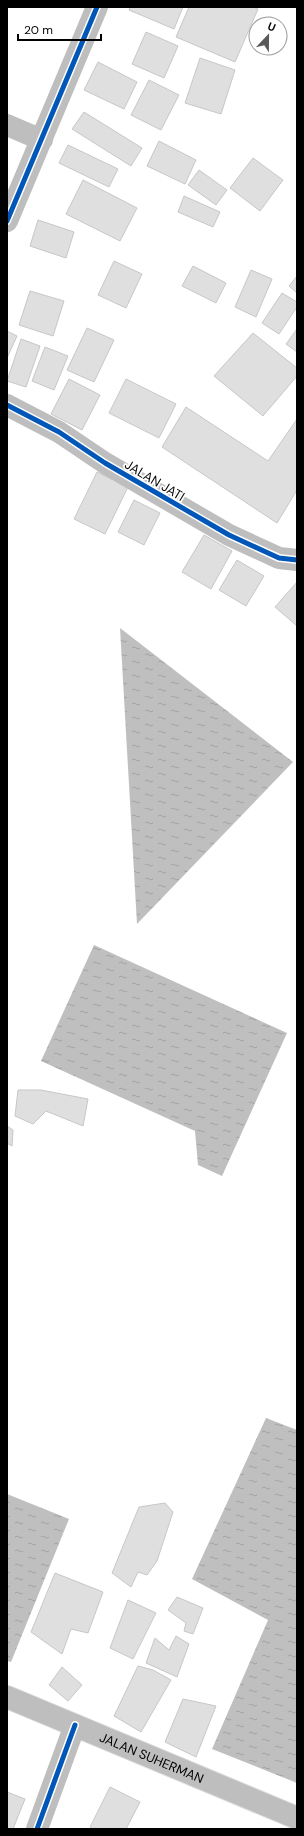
<svg xmlns="http://www.w3.org/2000/svg" width="304" height="1836" font-family="'DM Sans',sans-serif">
  <style>
    .water { fill: url(#water-ripples) }
    .building { fill: #dfdfdf; stroke: #c7c7c7 }
    .lines { fill: none; stroke-linecap: round; stroke-linejoin: round }
    .primary-casing { stroke: #dbdbdb; stroke-width: 24 }
    .street { stroke: #bebebe; stroke-width: 22 }
    .primary { stroke: #bebebe; stroke-width: 22 }
    .cycleway-casing { stroke: #fff; stroke-width: 8 }
    .cycleway { stroke: #0057b8; stroke-width: 5 }
    .labels { text-anchor: middle; stroke-width: 3.5; stroke-linejoin: round; paint-order: stroke }
    .street-label { font-size: 13px; fill: #000; stroke: #fff }
  </style>
  <defs>
    <pattern id="water-ripples" width="26" height="14" patternUnits="userSpaceOnUse"><rect width="26" height="14" fill="#bfbfbf"/><path d="M2 4q2-2 4 0t4 0M15 11q2-2 4 0t4 0" fill="none" stroke="#a2a2a2"/></pattern>
  </defs>
  <rect width="100%" height="100%" fill="#fff"/>
  <path class="water" d="M120 628 293 762 137 924Z
    M94 945 287 1033 222 1176 198 1165 195 1131 41 1061Z
    M266 1418 297 1430V1783L212 1749 268 1620 192 1579Z
    M7 1494 69 1519 11 1662 7 1661Z"/>
  <path class="building" d="M130 7H183L174 29 129 10Z
    M189 7H253L258 9 235 62 176 37Z
    M146 32 178 46 164 78 132 64Z
    M200 58 235 70 221 114 185 103Z
    M98 62 137 82 124 109 84 90Z
    M149 80 179 95 161 130 131 115Z
    M84 112 142 148 131 166 72 129Z
    M159 141 196 160 185 184 147 166Z
    M68 145 118 169 109 187 59 163Z
    M253 158 283 180 260 211 230 188Z
    M199 170 227 190 216 205 188 185Z
    M83 180 137 208 120 241 66 214Z
    M184 196 220 212 213 227 178 212Z
    M38 220 74 232 66 258 30 246Z
    M114 261 142 274 126 308 98 295Z
    M193 266 226 283 216 303 182 286Z
    M251 270 272 279 256 317 235 307Z
    M297 276V293L289 286Z
    M30 291 64 301 53 336 19 325Z
    M282 293 297 302V307L279 334 262 323Z
    M87 328 114 340 94 382 67 370Z
    M297 329V352L286 344Z
    M7 331 17 336 7 358Z
    M253 333 297 368V376L263 416 214 376Z
    M21 339 40 346 26 387 7 381Z
    M45 347 68 356 54 390 32 381Z
    M69 379 100 395 82 430 51 414Z
    M126 379 176 404 159 438 109 413Z
    M186 407 268 461 297 419V490L277 523 162 447Z
    M97 472 128 487 105 534 74 519Z
    M134 500 160 513 144 545 118 532Z
    M204 535 232 551 211 589 182 572Z
    M237 560 264 576 246 606 219 590Z
    M297 582V626L275 607Z
    M18 1090H41L88 1099 83 1126 46 1111 33 1124 15 1116Z
    M7 1126 13 1130 12 1146 7 1143Z
    M165 1503 173 1512 157 1561 147 1575 138 1572 131 1587 112 1573 139 1507Z
    M55 1573 103 1592 88 1633 71 1629 62 1654 31 1632Z
    M177 1597 203 1608 193 1634 184 1631 186 1623 168 1610Z
    M128 1600 156 1613 133 1659 110 1648Z
    M176 1636 189 1644 177 1677 146 1663 155 1638 169 1650Z
    M138 1666 153 1670 171 1680 141 1732 114 1716Z
    M62 1667 82 1685 68 1701 49 1685Z
    M183 1699 216 1706 196 1757 165 1742Z
    M110 1787 140 1802 126 1829H94L90 1827Z
    M7 1792 25 1799 13 1829H7Z"/>
  <g class="lines">
    <defs>
      <g id="primary">
        <path id="s1" d="M7 1697 297 1818"/>
      </g>
    </defs>
    <use href="#primary" class="primary-casing"/>
    <path class="street" d="M7 125 42 140
      M7 221 97 7
      M7 405 59 432 105 463 229 535 279 558 297 560
      M37 1829 75 1725"/>
    <use href="#primary" class="primary"/>
    <defs>
      <path id="cycleway" d="M7 221 97 7
        M7 405 59 432 105 463 229 535 279 558 297 560
        M37 1829 75 1725"/>
    </defs>
    <use href="#cycleway" class="cycleway-casing"/>
    <use href="#cycleway" class="cycleway"/>
  </g>
  <g class="labels">
    <g class="street-label">
      <text transform="translate(155 480) rotate(31)" y="5">JALAN JATI</text>
      <text dy="5" stroke="none"><textPath href="#s1" startOffset="157">JALAN SUHERMAN</textPath></text>
    </g>
  </g>
  <rect width="304" height="1836" fill="none" stroke="#000000" stroke-width="16"/>
  <g transform="translate(268 36) rotate(22)"><circle r="19" fill="#ffffff" stroke="#999999"/>
  <path d="M0-3L7 15L0 10L-7 15Z" fill="#595959"/>
  <text y="-6" font-size="11" font-weight="bold" text-anchor="middle" fill="#000000">U</text>
  </g>
  <path d="M18 34v6h83v-6" fill="none" stroke="#000000" stroke-width="2"/>
  <text x="24" y="34" font-size="12" fill="#000000" stroke="#ffffff" stroke-width="3" paint-order="stroke">20 m</text>
</svg>
